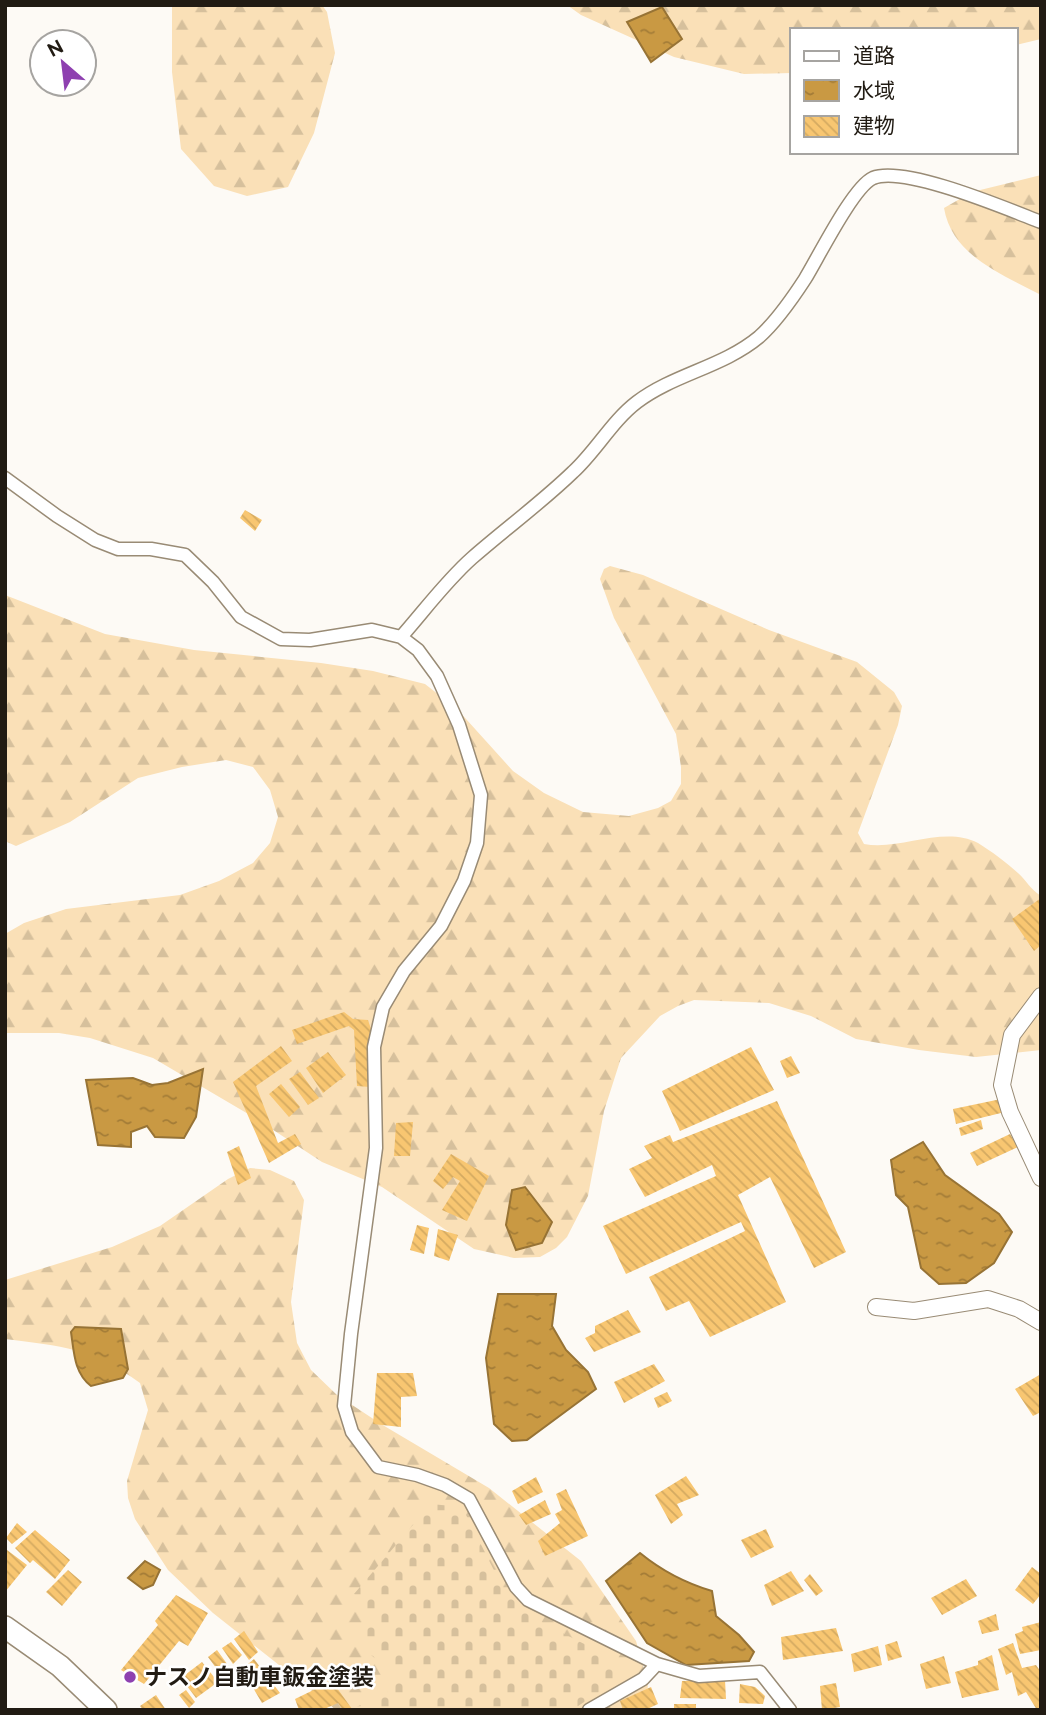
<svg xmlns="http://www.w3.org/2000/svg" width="1046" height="1715" font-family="Raleway,'Noto Sans JP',sans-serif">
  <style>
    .forest { fill: url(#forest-firs) }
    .cemetery { fill: url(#cemetery-stones) }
    .water { fill: url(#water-ripples); stroke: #977335; stroke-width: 2 }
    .building { fill: url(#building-back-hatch) }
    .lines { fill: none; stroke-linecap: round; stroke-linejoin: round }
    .minor-casing { stroke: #998b75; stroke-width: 15 }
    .tertiary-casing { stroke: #998b75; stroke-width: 18 }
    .primary-casing { stroke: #998b75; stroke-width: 24 }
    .minor { stroke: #fff; stroke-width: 12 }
    .tertiary { stroke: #fff; stroke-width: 16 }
    .primary { stroke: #fff; stroke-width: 21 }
    .poi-dot { fill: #8e40b0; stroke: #fff; stroke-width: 2.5 }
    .labels { text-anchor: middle; stroke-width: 5; stroke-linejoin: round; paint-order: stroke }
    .poi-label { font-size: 23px; font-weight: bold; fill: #211b13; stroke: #fff; text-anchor: start }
  </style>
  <defs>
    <pattern id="forest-firs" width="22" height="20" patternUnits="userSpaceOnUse" patternTransform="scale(1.75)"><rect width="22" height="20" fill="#fae0b7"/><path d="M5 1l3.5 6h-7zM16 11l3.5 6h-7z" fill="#d6c09c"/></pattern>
    <pattern id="cemetery-stones" width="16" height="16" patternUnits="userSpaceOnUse" patternTransform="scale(1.75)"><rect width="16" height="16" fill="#fae0b7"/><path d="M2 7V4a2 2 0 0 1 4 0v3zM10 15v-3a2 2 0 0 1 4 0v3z" fill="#d6c09c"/></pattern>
    <pattern id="water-ripples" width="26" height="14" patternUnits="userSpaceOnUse" patternTransform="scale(1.75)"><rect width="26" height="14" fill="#c99943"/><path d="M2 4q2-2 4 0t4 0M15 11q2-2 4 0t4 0" fill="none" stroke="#a37c37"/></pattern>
    <pattern id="building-back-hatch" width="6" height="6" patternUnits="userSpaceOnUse" patternTransform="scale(1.75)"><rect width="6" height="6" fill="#f8c671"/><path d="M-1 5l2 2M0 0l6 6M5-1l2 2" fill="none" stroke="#d4aa61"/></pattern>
  </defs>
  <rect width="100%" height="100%" fill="#fdfaf5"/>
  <path class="forest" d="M172 5H322L327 12 335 53 314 133 288 187 247 196 214 186 181 149 172 72Z
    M567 5H1041V39L1016 45V30H792V73L744 74 674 57 581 15Z
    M1041 175V295C1002 274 952 256 944 208L972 192Z
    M610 566 643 575 769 630 857 662 894 692 902 706 898 725 858 833 864 844C900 851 943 825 978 843 991 851 1007 863 1018 873 1027 881 1030 889 1041 896V1050L976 1057 919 1050 856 1039 811 1016 769 1003 694 1000 678 1006 660 1016 621 1058 604 1111 588 1196 567 1237 556 1248 540 1257 514 1258 474 1249 382 1187 322 1162 255 1118 153 1058 90 1038 59 1033H5V934L24 923 66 909 180 895 219 881 253 863 270 843 278 817 270 790 253 767 226 760 182 767 138 778 70 822 16 846 7 842 5 595 105 634 194 650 321 663 373 671 425 684 457 709 513 771 544 793 583 812 629 816 658 808 671 801 681 784V767L676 734 614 618 600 579 604 569Z
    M250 1168 270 1170 294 1181 304 1200 291 1302 297 1343 311 1370 337 1395 381 1424 489 1488 581 1561 636 1641 648 1683 646 1710H336L213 1613 168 1570 135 1519 128 1498 127 1481 148 1410 140 1383C92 1348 62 1346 5 1339V1280L112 1247 160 1226 228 1179Z"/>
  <path class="cemetery" d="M431 1504 462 1507 506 1594 539 1621 596 1650 625 1675 572 1710H356L354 1708 387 1693 394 1674 365 1650 367 1605 354 1594Z"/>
  <path class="water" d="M662 7 682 39 651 62 627 22Z
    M203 1069 196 1117 184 1138 155 1137 147 1126 131 1132V1147L98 1145 86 1080 133 1078 152 1085 168 1083Z
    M923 1142 945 1175 999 1214 1012 1232 994 1263 966 1283 939 1284 921 1268 908 1207 896 1195 891 1160Z
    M525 1187 552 1222 542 1243 516 1250 506 1225 512 1190Z
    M498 1294H556L552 1326 566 1350 588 1372 596 1389 527 1440 512 1441 494 1424 486 1358Z
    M75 1327 121 1329 128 1369 123 1378 91 1386C74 1373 74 1352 71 1332Z
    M640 1553C662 1571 685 1583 712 1591L716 1616 739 1635 754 1652 749 1661 686 1665 647 1643 606 1581Z
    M145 1561 160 1570 153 1585 143 1589 128 1578Z"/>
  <path class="building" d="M245 510 262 520 255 531 240 518Z
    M1041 898V945L1034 951 1012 919Z
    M344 1012 353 1019 368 1020 372 1032 370 1087 357 1086 354 1030 349 1026 297 1044 292 1030Z
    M281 1046 292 1061 256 1086 278 1143 295 1134 301 1144 269 1163 233 1082Z
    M751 1047 774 1090 680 1131 662 1091Z
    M328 1052 346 1075 323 1093 306 1068Z
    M791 1056 800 1073 787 1078 780 1061Z
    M300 1072 319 1098 308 1105 289 1079Z
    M281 1084 300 1107 289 1117 269 1094Z
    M1001 1099 1005 1112 956 1124 953 1109Z
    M777 1101 846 1252 814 1268 770 1177 738 1195 786 1302 710 1337 689 1301 666 1311 649 1277 745 1231 741 1222 626 1274 603 1226 716 1176 712 1165 645 1197 629 1169 652 1158 644 1146 670 1135 673 1142Z
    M981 1120 983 1129 961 1136 959 1128Z
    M413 1122 410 1156H394L396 1123Z
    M1010 1134 1018 1147 977 1166 970 1153Z
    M239 1146 251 1178 238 1185 227 1152Z
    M451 1154 489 1176 467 1221 442 1210 460 1181 453 1177 443 1189 433 1181Z
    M417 1225 429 1228 424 1254 410 1250Z
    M438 1229 458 1235 449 1261 434 1256Z
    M628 1310 641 1332 594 1352 585 1338 595 1333V1326Z
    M654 1364 665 1381 624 1403 614 1382Z
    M377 1373H413L417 1396 401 1397V1427L373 1424Z
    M1041 1374V1412L1033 1416 1015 1389Z
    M667 1392 672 1401 658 1408 654 1398Z
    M686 1476 699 1495 677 1504 683 1515 671 1524 655 1495Z
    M536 1477 543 1492 518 1504 512 1491Z
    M566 1489 588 1536 545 1556 538 1541 560 1523 555 1514 562 1510 556 1494Z
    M545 1500 551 1514 526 1525 519 1515Z
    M17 1523 27 1532 12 1544 6 1538Z
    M766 1529 774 1547 751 1558 741 1540Z
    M35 1530 70 1560 55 1579 33 1560 30 1563 15 1548Z
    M7 1550 27 1565 5 1592V1553Z
    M1032 1567 1041 1574V1594L1033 1604 1015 1590Z
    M68 1570 82 1582 62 1606 46 1592Z
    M791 1571 804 1591 772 1606 764 1585Z
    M810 1574 823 1591 816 1596 804 1580Z
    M966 1579 977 1596 942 1615 931 1598Z
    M176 1595 208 1613 188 1646 179 1641 144 1684 121 1670 158 1625 155 1621Z
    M996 1614 999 1630 982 1634 978 1621Z
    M1041 1622V1650L1020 1654 1015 1634 1023 1631 1022 1627Z
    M836 1628 843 1651 783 1660 781 1637Z
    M244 1631 258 1652 249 1660 234 1639Z
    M897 1641 902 1657 888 1661 885 1645Z
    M231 1642 242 1655 233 1664 222 1648Z
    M1013 1643 1022 1668 1036 1665 1041 1672V1710H1037L1026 1692 1018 1696 1012 1672 1006 1675 998 1649Z
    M878 1646 882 1665 854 1672 851 1654Z
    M217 1650 230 1668 219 1672 208 1657Z
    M992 1655 999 1690 962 1698 955 1672 978 1665V1661Z
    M944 1656 951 1683 926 1689 920 1664Z
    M254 1659 280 1693 262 1703 242 1669Z
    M202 1662 218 1682 196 1698 181 1678Z
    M725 1680 726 1699 680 1698 682 1681Z
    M332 1681 352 1709 343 1710 338 1703 322 1710H299L295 1699Z
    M836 1683 840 1707 822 1710 820 1686Z
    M740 1684 755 1687 765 1696 763 1704 739 1703Z
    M651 1687 658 1704 645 1710H623L620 1701Z
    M186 1690 195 1702 189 1708 179 1695Z
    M156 1695 166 1710H143L140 1706Z
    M674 1704H696V1710H674Z"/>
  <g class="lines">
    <defs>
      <path id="minor" d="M5 478 57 516 95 540 118 549H151L185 555 213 582 241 617 281 639 310 640 372 630 401 637 418 650 437 676 459 725 481 795 477 843 464 881 441 926 404 971 383 1007 374 1047 376 1148 351 1334 344 1406 352 1432 378 1467 417 1475 445 1485 469 1499 516 1587 528 1600 657 1664 699 1676 760 1672 790 1710
        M401 637C424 611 446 581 472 558 505 529 541 503 573 472 596 451 612 421 637 402 674 374 723 367 759 337 777 321 792 299 805 279 818 258 853 187 873 178 904 165 1007 209 1041 222
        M589 1710 643 1679 657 1664"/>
      <path id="tertiary" d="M1041 996 1012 1035 1002 1085 1010 1112 1041 1178
        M876 1307 914 1311 988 1299 1019 1309 1041 1322"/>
      <path id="primary" d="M5 1627 60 1666 106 1710"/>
    </defs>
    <use href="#minor" class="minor-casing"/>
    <use href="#tertiary" class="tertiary-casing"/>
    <use href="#primary" class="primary-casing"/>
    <use href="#minor" class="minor"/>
    <use href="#tertiary" class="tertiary"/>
    <use href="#primary" class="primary"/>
  </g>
  <circle class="poi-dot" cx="130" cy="1677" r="7"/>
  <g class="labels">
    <g class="poi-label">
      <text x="144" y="1685">ナスノ自動車鈑金塗装</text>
    </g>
  </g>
  <rect width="1046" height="1715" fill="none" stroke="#211b13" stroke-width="14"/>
  <rect x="790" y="28" width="228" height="126" fill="#ffffff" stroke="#a6a4a1" stroke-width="2"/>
  <rect x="804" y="51" width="35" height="10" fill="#ffffff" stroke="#a6a4a1" stroke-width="2"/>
  <text x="853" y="63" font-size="21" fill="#211b13">道路</text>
  <rect x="804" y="80" width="35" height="21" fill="url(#water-ripples)" stroke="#a6a4a1" stroke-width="2"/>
  <text x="853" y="98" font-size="21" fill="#211b13">水域</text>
  <rect x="804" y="116" width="35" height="21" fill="url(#building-back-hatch)" stroke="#a6a4a1" stroke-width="2"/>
  <text x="853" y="133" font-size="21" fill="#211b13">建物</text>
  <g transform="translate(63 63) rotate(332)"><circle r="33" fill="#ffffff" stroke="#a6a4a1" stroke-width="2"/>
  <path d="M0-5L12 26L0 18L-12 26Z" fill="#8e40b0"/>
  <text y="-10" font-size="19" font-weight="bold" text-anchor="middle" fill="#211b13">N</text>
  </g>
</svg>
